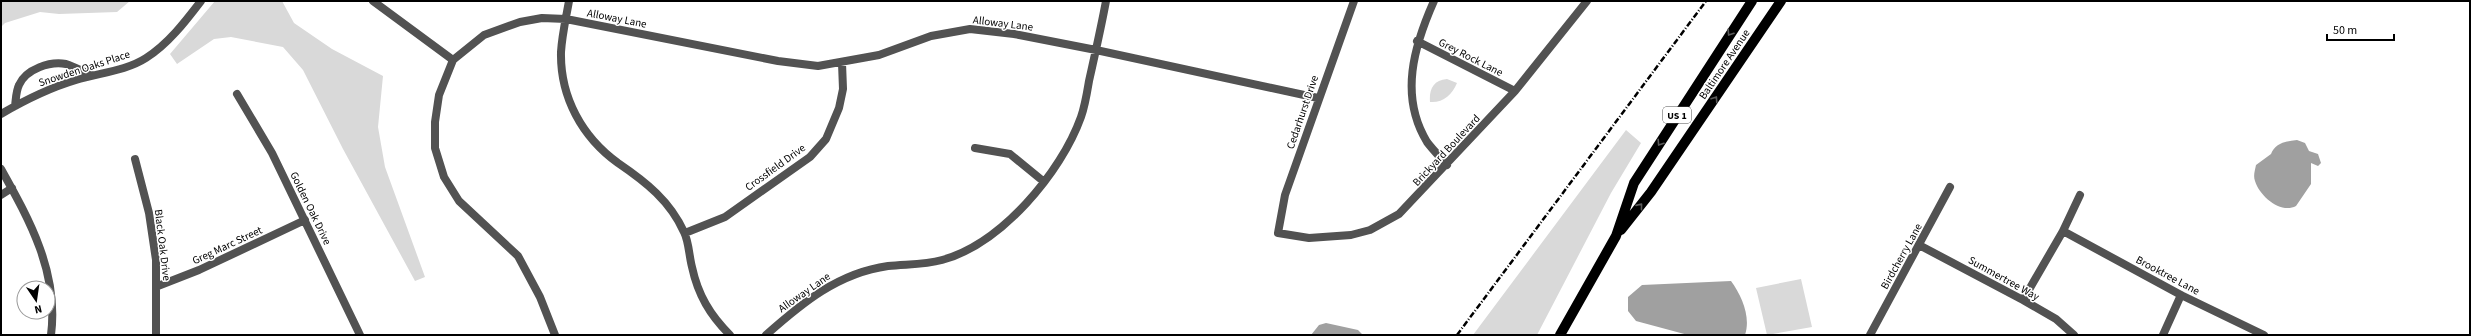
<svg xmlns="http://www.w3.org/2000/svg" width="2471" height="336" font-family="'Source Sans 3',sans-serif">
  <style>
    .green { fill: #d9d9d9 }
    .water { fill: #a0a0a0 }
    .lines { fill: none; stroke-linecap: round; stroke-linejoin: round }
    .street { stroke: #525252; stroke-width: 8 }
    .primary { stroke: #000; stroke-width: 10 }
    .rail { stroke: #000; stroke-width: 2.5; stroke-dasharray: 6 2 1 2; stroke-linecap: butt }
    .oneway { stroke: #595959 }
    .labels { text-anchor: middle; stroke-width: 3; stroke-linejoin: round; paint-order: stroke }
    .shield { fill: #fff; stroke: #4c4c4c; stroke-width: 1 }
    .shield-label { font-size: 10px; font-weight: bold; fill: #000 }
    .street-label { font-size: 11px; fill: #000; stroke: #fff }
  </style>
  <rect width="100%" height="100%" fill="#fff"/>
  <path class="green" d="M1 1H130L117 12 59 14 40 12 5 23 1 27Z
    M215 1H282L294 23 332 49 383 76 378 127 385 167 425 277 415 281 343 149 303 70 283 47 231 37 214 39 177 64 170 54Z
    M1447 79 1457 83C1452 95 1443 103 1430 102 1429 90 1433 80 1447 79Z
    M1626 130 1641 143 1611 193 1537 335H1473Z
    M1801 279 1812 327 1767 335 1756 288Z"/>
  <path class="water" d="M2297 140 2305 143 2309 151 2318 154 2321 163 2318 166 2311 163V184L2296 206C2281 214 2260 197 2255 181 2253 176 2255 170 2256 165L2271 154C2275 143 2286 141 2297 140Z
    M1731 281C1742 296 1751 317 1745 335H1688L1636 321 1628 311V297L1642 285Z
    M1326 323 1358 330 1363 335H1311L1319 325Z"/>
  <g class="lines">
    <path class="street" d="M373 1 453 60
      M569 1C566 18 562 35 561 52 560 97 582 137 618 163 646 182 670 201 684 232 689 242 689 256 692 267 698 295 710 315 730 335
      M1354 1 1285 195 1278 233 1309 238 1351 235 1370 230 1399 214 1515 91 1587 1
      M1434 1C1414 46 1399 96 1427 142 1433 150 1441 158 1447 165
      M1417 41 1515 91
      M237 94 272 153 360 335
      M15 106C16 99 16 91 19 85 26 69 50 61 66 64 75 67 84 72 92 75
      M1 114C25 100 49 88 76 80 98 73 126 71 146 58 168 44 185 22 201 1
      M975 148 1010 154 1043 181
      M135 159 149 213 156 260V335
      M1 169C30 221 59 273 51 335
      M1 195 12 188
      M2063 231 2181 295 2264 335
      M685 233 725 217 810 157 826 139 839 108 843 89 842 63
      M1919 245 2023 300 2056 319 2074 335
      M158 286 199 270 305 220
      M2023 300 2063 231 2080 195
      M555 335 540 297 518 256 459 201 444 177 435 148V122L439 95 453 60 484 35 520 22 542 18 566 19 778 61 818 66 879 55 931 36 970 29 1014 34 1096 50 1318 98
      M766 335C802 303 838 273 888 266 906 264 924 265 942 260 1001 244 1061 173 1081 117 1085 106 1087 93 1089 81 1095 54 1101 28 1106 1
      M1870 335 1950 187
      M2163 335 2181 295"/>
    <path class="primary" d="M1621 230 1651 192 1781 1
      M1560 335 1616 236 1634 183 1752 1"/>
    <path class="rail" d="M1457 335 1706 1"/>
  </g>
  <defs><path id="oneway-chevron" d="M-2-3.5L2.5 0L-2 3.5" fill="none" stroke-width="1.6" stroke-linecap="round" stroke-linejoin="round"/></defs>
  <g class="oneway">
    <use href="#oneway-chevron" transform="translate(1730 33) rotate(123)"/>
    <use href="#oneway-chevron" transform="translate(1715 99) rotate(-56)"/>
    <use href="#oneway-chevron" transform="translate(1660 143) rotate(123)"/>
    <use href="#oneway-chevron" transform="translate(1640 206) rotate(-51)"/>
  </g>
  <g class="labels">
    <rect class="shield" x="1663" y="107" width="28" height="16" rx="3"/>
    <g class="shield-label">
      <text x="1677" y="119">US 1</text>
    </g>
    <g class="street-label">
      <text transform="translate(617 18) rotate(11)" y="4">Alloway Lane</text>
      <text transform="translate(1003 23) rotate(7)" y="4">Alloway Lane</text>
      <text transform="translate(1471 57) rotate(27)" y="4">Grey Rock Lane</text>
      <text transform="translate(1724 64) rotate(-56)" y="4">Baltimore Avenue</text>
      <text transform="translate(84 68) rotate(-18)" y="4">Snowden Oaks Place</text>
      <text transform="translate(1302 112) rotate(-71)" y="4">Cedarhurst Drive</text>
      <text transform="translate(1446 150) rotate(-47)" y="4">Brickyard Boulevard</text>
      <text transform="translate(775 167) rotate(-36)" y="4">Crossfield Drive</text>
      <text transform="translate(311 208) rotate(64)" y="4">Golden Oak Drive</text>
      <text transform="translate(163 245) rotate(83)" y="4">Black Oak Drive</text>
      <text transform="translate(227 245) rotate(-25)" y="4">Greg Marc Street</text>
      <text transform="translate(1901 256) rotate(-61)" y="4">Birdcherry Lane</text>
      <text transform="translate(2168 275) rotate(28)" y="4">Brooktree Lane</text>
      <text transform="translate(2004 278) rotate(29)" y="4">Summertree Way</text>
      <text transform="translate(804 292) rotate(-35)" y="4">Alloway Lane</text>
    </g>
  </g>
  <rect width="2471" height="336" fill="none" stroke="#000000" stroke-width="4"/>
  <g transform="translate(36 300) rotate(167)"><circle r="19" fill="#ffffff" stroke="#999999"/>
  <path d="M0-3L7 15L0 10L-7 15Z" fill="#000000"/>
  <text y="-6" font-size="11" font-weight="bold" text-anchor="middle" fill="#000000">N</text>
  </g>
  <path d="M2327 34v6h67v-6" fill="none" stroke="#000000" stroke-width="2"/>
  <text x="2333" y="34" font-size="12" fill="#000000" stroke="#ffffff" stroke-width="3" paint-order="stroke">50 m</text>
</svg>
